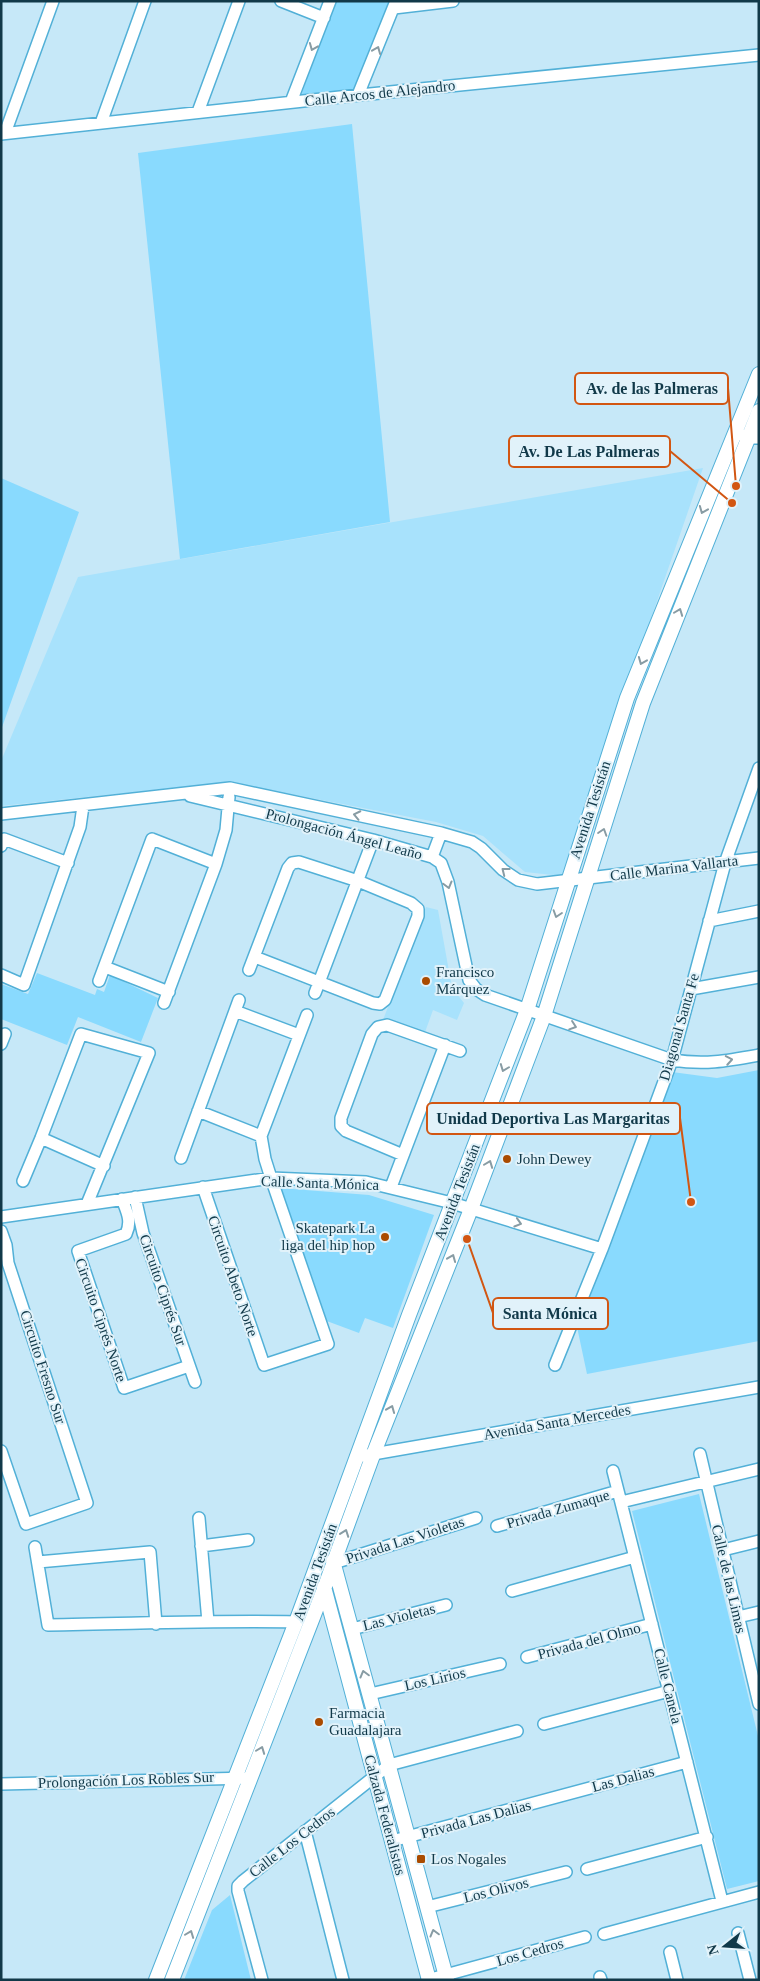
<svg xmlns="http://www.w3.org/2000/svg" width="760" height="1981" font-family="'Times New Roman',serif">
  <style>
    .built { fill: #a8e2fc }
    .green { fill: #89dafe }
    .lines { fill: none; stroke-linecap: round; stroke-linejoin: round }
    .minor-casing { stroke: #52b0d7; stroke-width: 14 }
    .tertiary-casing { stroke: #52b0d7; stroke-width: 16 }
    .minor { stroke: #fff; stroke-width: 11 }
    .tertiary { stroke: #fff; stroke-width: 14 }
    .oneway { stroke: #889ca4 }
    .poi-dot { fill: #aa4b00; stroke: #e1f2fa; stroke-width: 2 }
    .labels { text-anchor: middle; stroke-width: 4; stroke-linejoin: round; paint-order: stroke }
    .street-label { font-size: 15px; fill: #113949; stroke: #e1f2fa }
    .poi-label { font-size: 15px; fill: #113949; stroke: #e1f2fa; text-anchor: start }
    .leader { fill: none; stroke: #d25612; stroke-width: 2 }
    .callout-dot { fill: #d25612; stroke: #e1f2fa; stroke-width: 2 }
    .callout { fill: #e1f2fa; stroke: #d25612; stroke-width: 2 }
    .callout-label { font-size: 16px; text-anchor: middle; font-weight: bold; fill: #113949 }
  </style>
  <rect width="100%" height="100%" fill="#c6e8f8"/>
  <path class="built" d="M703 468 562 876 525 872 483 836 436 822 228 782 1 806V761L78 577Z
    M426 907 438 910 452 988 464 1003 457 1020 433 1010 424 1035 383 1020Z"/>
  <path class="green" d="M334 1H390L354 91 301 96Z
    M352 124 390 522 180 559 138 153Z
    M1 478 79 512 1 730Z
    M37 973 95 995 97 989 104 992 110 975 158 998 141 1042 78 1017 67 1045 1 1019V984L28 994Z
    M759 1070V1341L587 1374 577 1327 672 1072 717 1078Z
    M280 1188 369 1195 434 1215 393 1328 365 1318 359 1333 324 1320Z
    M699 1494 759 1740V1881L727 1889 632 1511Z
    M230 1895 251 1980H184L212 1910Z"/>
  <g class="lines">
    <defs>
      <path id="minor" d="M281 1 324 18
        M394 8 453 1
        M358 95 396 1
        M291 102 330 1
        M198 112 239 1
        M101 123 145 1
        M5 133 53 1
        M1 134 340 97 759 55
        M735 432 748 438H759
        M190 796 373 840 432 857 441 863 448 882 469 980 476 989 485 995 672 1060C705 1065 726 1061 759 1055
        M1 814 230 788 441 833 472 842 481 848 503 870 518 880 537 884 759 858
        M1 846 4 839 68 863
        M432 857 441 833
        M709 921 759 911
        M105 967 169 992
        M249 970 288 868 292 863 299 862 358 881 411 903 418 909V916L385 1000 380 1004 373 1003 255 957
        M1 975 24 985 80 827 83 806
        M99 981 152 839 216 864
        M691 989 759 977
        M315 993 373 840
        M164 1003 216 864 226 830 229 797
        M235 1011 299 1035
        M1 1044 5 1034
        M198 1111 261 1136
        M41 1138 104 1166
        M403 1155 346 1131 341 1126V1118L372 1034 378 1027 387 1025 460 1051
        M181 1158 239 1000
        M23 1181 41 1138 81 1034 149 1053 87 1204
        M203 1187 264 1365 328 1344 271 1178 265 1159 261 1136 307 1015
        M391 1187 445 1045
        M135 1197 143 1233 195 1382
        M122 1199C127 1212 132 1221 126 1234L78 1251 124 1388 189 1366
        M1 1217 271 1178 366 1182 452 1203 602 1249
        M1 1231 6 1245 8 1263 87 1503 26 1524 1 1451
        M555 1365 602 1249 672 1060 725 863 759 768
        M700 1454 759 1704
        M356 1457 759 1387
        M613 1471 722 1901
        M621 1502 759 1469
        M199 1518 208 1622
        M497 1526 618 1491
        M201 1546 248 1540
        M35 1547 48 1625C131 1624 214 1620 296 1622
        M723 1550 759 1541
        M38 1562 150 1552 156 1624
        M334 1563 476 1518
        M512 1591 635 1557
        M738 1617 759 1612
        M352 1629 446 1605
        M527 1657 652 1624
        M370 1694 500 1664
        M544 1724 669 1691
        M1 1784 250 1778
        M305 1831 343 1980
        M392 1841 687 1762
        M587 1869 707 1837
        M427 1907 566 1872
        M738 1933 750 1980
        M604 1934 759 1892
        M670 1952 677 1980
        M600 1977 601 1980
        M262 1980 238 1891V1886L243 1881 389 1765 517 1731
        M427 1980 585 1937"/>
      <path id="tertiary" d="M333 1561 447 1980
        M324 1587 429 1980
        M156 1980 296 1622 409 1315 527 1010 627 698 759 374
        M172 1980 324 1589 373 1455 471 1209 544 1016 643 703 759 411"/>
    </defs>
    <use href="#minor" class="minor-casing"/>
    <use href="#tertiary" class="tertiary-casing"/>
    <use href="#minor" class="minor"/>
    <use href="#tertiary" class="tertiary"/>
  </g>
  <defs><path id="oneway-chevron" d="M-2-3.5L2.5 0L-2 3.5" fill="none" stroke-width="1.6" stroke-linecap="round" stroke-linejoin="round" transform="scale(1.25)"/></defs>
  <g class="oneway">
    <use href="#oneway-chevron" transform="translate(313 47) rotate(112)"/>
    <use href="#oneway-chevron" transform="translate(377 50) rotate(-68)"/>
    <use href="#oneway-chevron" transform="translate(703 510) rotate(112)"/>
    <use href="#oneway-chevron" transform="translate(679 612) rotate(-69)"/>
    <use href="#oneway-chevron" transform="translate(642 661) rotate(112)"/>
    <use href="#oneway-chevron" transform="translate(357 815) rotate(-168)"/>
    <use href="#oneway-chevron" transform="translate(603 832) rotate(-72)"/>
    <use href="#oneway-chevron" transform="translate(505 871) rotate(-142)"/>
    <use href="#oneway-chevron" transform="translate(448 885) rotate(75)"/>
    <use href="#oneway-chevron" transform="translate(557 914) rotate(108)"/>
    <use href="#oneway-chevron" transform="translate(573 1026) rotate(19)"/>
    <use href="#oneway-chevron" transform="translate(729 1060) rotate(-10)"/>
    <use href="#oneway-chevron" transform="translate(504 1068) rotate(111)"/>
    <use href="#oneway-chevron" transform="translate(489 1164) rotate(-69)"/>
    <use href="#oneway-chevron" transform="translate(518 1223) rotate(17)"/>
    <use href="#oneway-chevron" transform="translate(452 1258) rotate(-68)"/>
    <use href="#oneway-chevron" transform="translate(391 1409) rotate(-68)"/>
    <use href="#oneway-chevron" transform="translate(345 1533) rotate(-70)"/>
    <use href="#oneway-chevron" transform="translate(364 1674) rotate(-105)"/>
    <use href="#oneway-chevron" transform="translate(261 1750) rotate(-69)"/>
    <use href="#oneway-chevron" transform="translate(434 1933) rotate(-105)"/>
    <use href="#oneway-chevron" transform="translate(190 1934) rotate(-69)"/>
  </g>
  <g class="poi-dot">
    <circle cx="426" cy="981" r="5"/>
    <circle cx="507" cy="1159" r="5"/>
    <circle cx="385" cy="1237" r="5"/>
    <circle cx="319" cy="1722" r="5"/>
    <rect x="416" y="1854" width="10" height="10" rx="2.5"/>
  </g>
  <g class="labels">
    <g class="street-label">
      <text transform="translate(380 93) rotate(-6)" y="5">Calle Arcos de Alejandro</text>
      <text transform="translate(590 810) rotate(-72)" y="5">Avenida Tesistán</text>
      <text transform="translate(344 834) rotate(15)" y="5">Prolongación Ángel Leaño</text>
      <text transform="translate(674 868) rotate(-7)" y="5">Calle Marina Vallarta</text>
      <text transform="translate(679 1027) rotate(-74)" y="5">Diagonal Santa Fe</text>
      <text transform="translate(320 1183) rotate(2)" y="5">Calle Santa Mónica</text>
      <text transform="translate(457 1192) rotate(-69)" y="5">Avenida Tesistán</text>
      <text transform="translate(233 1276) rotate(71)" y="5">Circuito Abeto Norte</text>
      <text transform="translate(163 1290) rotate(71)" y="5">Circuito Ciprés Sur</text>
      <text transform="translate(101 1320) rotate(71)" y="5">Circuito Ciprés Norte</text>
      <text transform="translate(43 1367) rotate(72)" y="5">Circuito Fresno Sur</text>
      <text transform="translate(557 1422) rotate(-10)" y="5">Avenida Santa Mercedes</text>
      <text transform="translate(558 1509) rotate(-16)" y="5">Privada Zumaque</text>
      <text transform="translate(405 1540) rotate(-18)" y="5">Privada Las Violetas</text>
      <text transform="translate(315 1572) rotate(-70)" y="5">Avenida Tesistán</text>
      <text transform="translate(729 1579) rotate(77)" y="5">Calle de las Limas</text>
      <text transform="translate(399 1617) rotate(-14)" y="5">Las Violetas</text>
      <text transform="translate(589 1641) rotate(-15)" y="5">Privada del Olmo</text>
      <text transform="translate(435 1679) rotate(-13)" y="5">Los Lirios</text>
      <text transform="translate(668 1686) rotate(76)" y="5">Calle Canela</text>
      <text transform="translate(623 1779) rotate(-15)" y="5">Las Dalias</text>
      <text transform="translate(126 1780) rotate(-2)" y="5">Prolongación Los Robles Sur</text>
      <text transform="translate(385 1815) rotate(75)" y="5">Calzada Federalistas</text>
      <text transform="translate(476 1819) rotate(-15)" y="5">Privada Las Dalias</text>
      <text transform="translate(292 1842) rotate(-38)" y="5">Calle Los Cedros</text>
      <text transform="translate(496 1890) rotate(-14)" y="5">Los Olivos</text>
      <text transform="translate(530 1952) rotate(-16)" y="5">Los Cedros</text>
    </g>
    <g class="poi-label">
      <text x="436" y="977">Francisco<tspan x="436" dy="17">Márquez</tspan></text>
      <text x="517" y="1164">John Dewey</text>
      <text x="375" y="1233" text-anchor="end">Skatepark La<tspan x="375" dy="17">liga del hip hop</tspan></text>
      <text x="329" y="1718">Farmacia<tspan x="329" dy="17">Guadalajara</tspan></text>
      <text x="431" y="1864">Los Nogales</text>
    </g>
  </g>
  <path class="leader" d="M736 486L728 388M732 503L670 451M691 1202L680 1118M467 1239L493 1313"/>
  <g class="callout-dot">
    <circle cx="736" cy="486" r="5"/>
    <circle cx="732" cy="503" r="5"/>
    <circle cx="691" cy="1202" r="5"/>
    <circle cx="467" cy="1239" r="5"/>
  </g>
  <g class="callout">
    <rect x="575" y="373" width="153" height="31" rx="5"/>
    <rect x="509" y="436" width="161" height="31" rx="5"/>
    <rect x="427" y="1103" width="253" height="31" rx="5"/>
    <rect x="493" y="1298" width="115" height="31" rx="5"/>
  </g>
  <g class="callout-label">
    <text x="652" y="394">Av. de las Palmeras</text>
    <text x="589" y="457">Av. De Las Palmeras</text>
    <text x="553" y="1124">Unidad Deportiva Las Margaritas</text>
    <text x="550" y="1319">Santa Mónica</text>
  </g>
  <rect width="760" height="1981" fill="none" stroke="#113949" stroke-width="5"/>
  <g transform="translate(725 1946) rotate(253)" stroke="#e1f2fa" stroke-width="4" paint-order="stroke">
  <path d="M0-4L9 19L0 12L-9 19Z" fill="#113949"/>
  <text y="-8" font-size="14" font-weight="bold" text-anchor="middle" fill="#113949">N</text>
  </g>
</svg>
